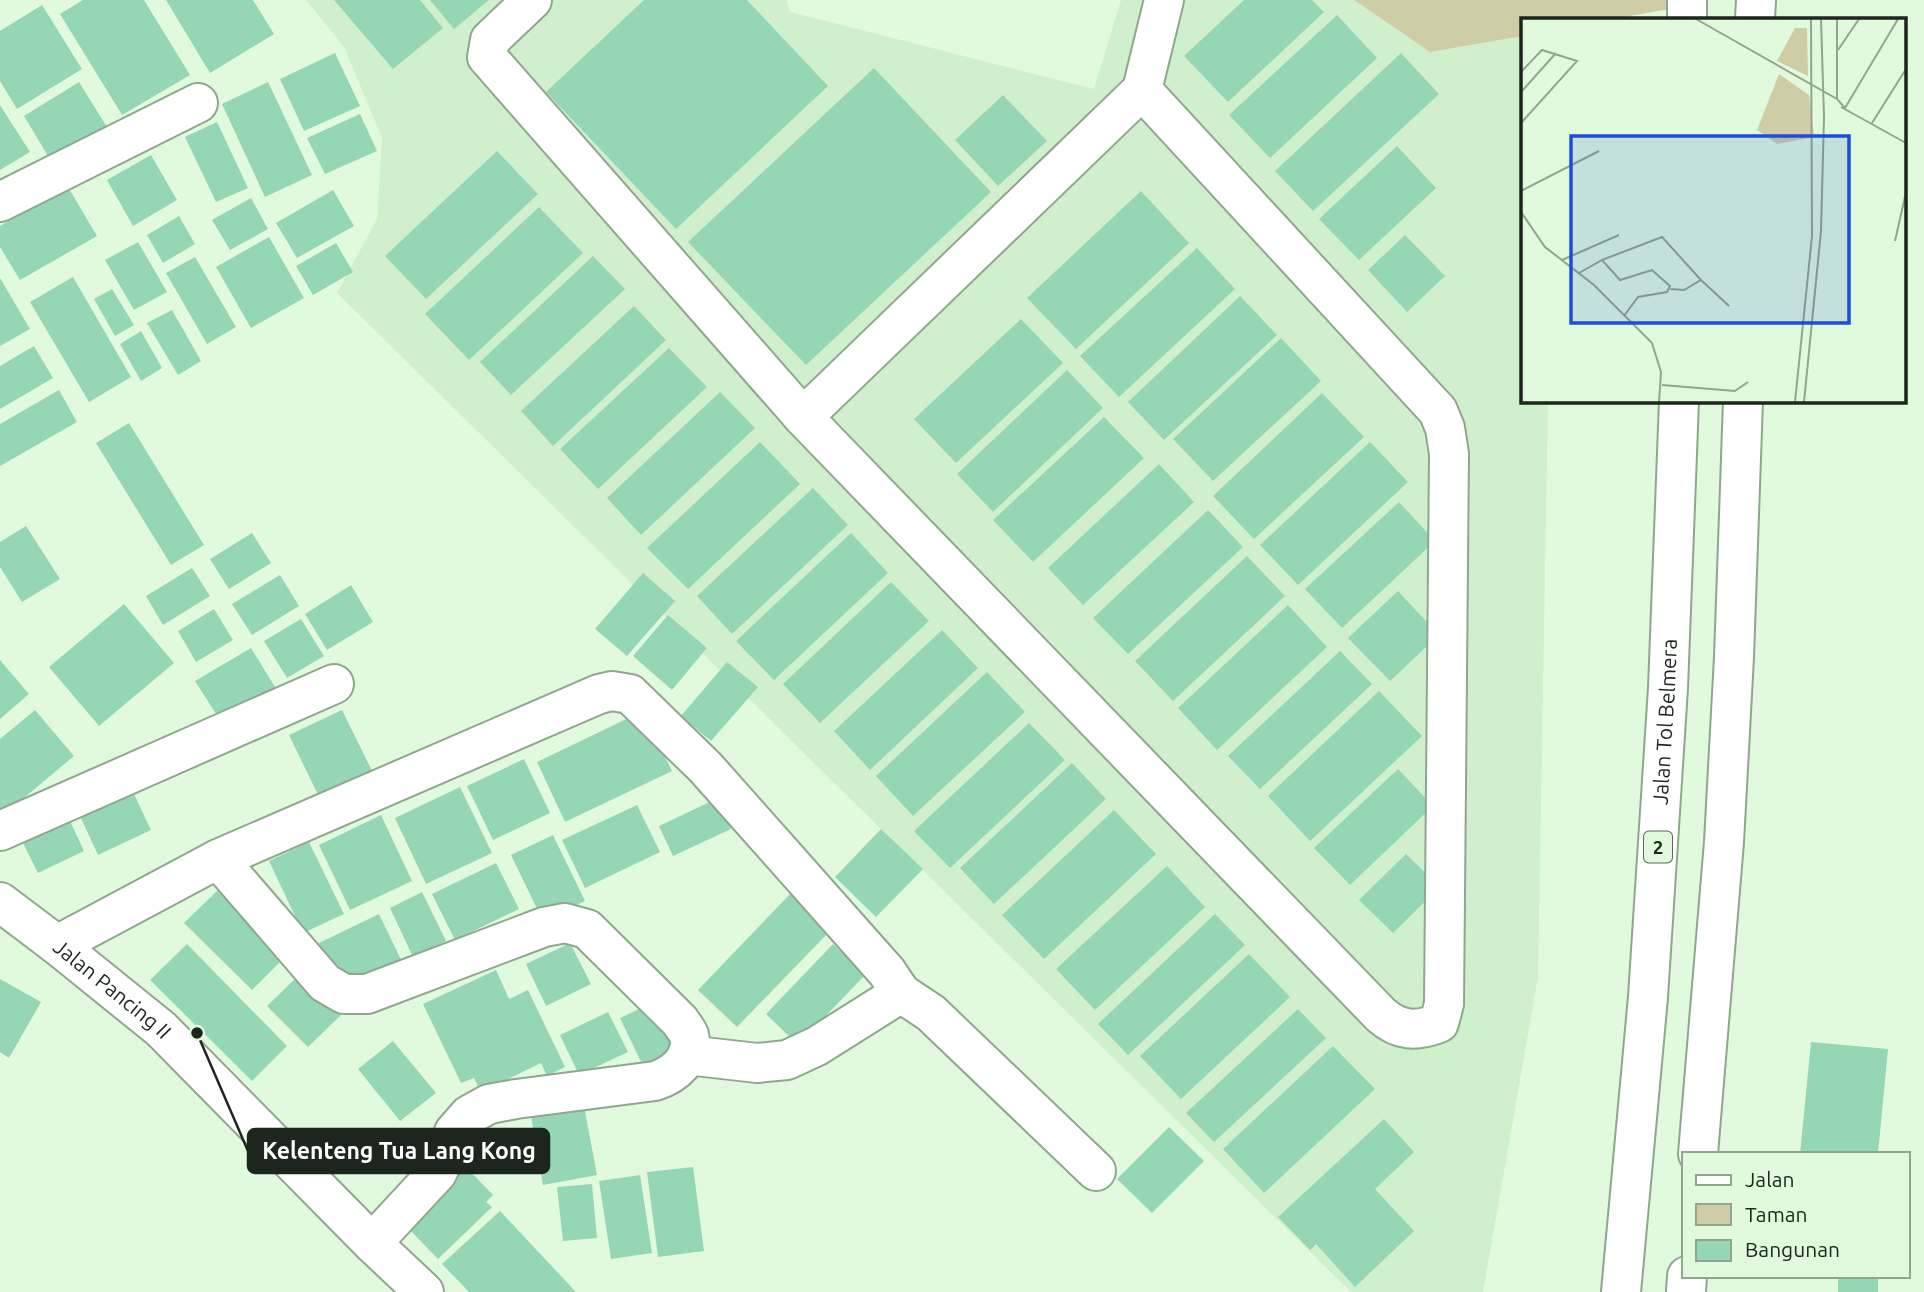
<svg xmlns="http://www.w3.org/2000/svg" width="1924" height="1292" font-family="Ubuntu,sans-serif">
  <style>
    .built { fill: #d0efcd }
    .green { fill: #cfcda5 }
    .building { fill: #95d7b5 }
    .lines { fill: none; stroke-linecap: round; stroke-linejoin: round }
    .minor-casing { stroke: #8fa78d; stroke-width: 42 }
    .highway-casing { stroke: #8fa78d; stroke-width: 42 }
    .minor { stroke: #fff; stroke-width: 38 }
    .highway { stroke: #fff; stroke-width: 38 }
    .labels { text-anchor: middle; stroke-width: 5; stroke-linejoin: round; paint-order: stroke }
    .shield { fill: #e1fade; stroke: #586656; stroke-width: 2 }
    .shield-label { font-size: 19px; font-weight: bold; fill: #1d261c }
    .street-label { font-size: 21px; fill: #1d261c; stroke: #e1fade }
    .inset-road { fill: none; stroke: #93a590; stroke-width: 2 }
    .view { fill: #1d4ed8; fill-opacity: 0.15; stroke: #1d4ed8; stroke-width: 3.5 }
    .inset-edge { fill: none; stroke: #1d261c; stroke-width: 3.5 }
    .leader { fill: none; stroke: #1d261c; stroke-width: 2.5 }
    .callout-dot { fill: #1d261c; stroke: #e1fade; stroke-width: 2.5 }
    .callout { fill: #1d261c; stroke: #1d261c; stroke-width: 2.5 }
    .callout-label { font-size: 23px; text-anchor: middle; font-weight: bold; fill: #fff }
  </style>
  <rect width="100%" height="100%" fill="#e1fade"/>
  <path class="built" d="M306 0H786L790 12 1094 89 1121 0H1354L1430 52 1523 36V401H1548L1538 977 1483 1292H1351L337 293 377 219 382 138 344 47Z"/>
  <path class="green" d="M1354 0H1686L1687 6 1613 19H1523V36L1430 52Z"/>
  <path class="building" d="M83 0H144L190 75 122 115 60 14Z
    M166 0H253L274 34 210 73Z
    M334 0H420L443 28 393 69Z
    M430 0H489L454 29Z
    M644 0H747L828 86 676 229 546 92Z
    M1244 0H1312L1324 12 1228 102 1184 56Z
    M42 5 82 69 17 109 0 81V31Z
    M1337 15 1377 58 1270 158 1229 115Z
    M335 53 360 106 304 131 280 79Z
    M1401 53 1439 94 1313 211 1275 171Z
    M874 68 991 192 806 365 688 242Z
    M79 82 107 127 51 161 24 116Z
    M268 82 312 175 265 197 222 104Z
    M1003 95 1047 141 998 186 955 140Z
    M0 105 30 152 0 170Z
    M360 114 377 151 325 174 307 138Z
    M217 122 248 188 216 202 185 137Z
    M1397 146 1436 188 1359 260 1319 219Z
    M497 151 538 194 426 299 385 256Z
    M151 155 177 200 133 226 107 180Z
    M68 187 97 236 20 280 0 247V226Z
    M333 190 354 226 297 258 276 223Z
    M1141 191 1189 243 1076 349 1027 298Z
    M251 198 268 229 230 250 212 220Z
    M539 207 583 253 469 360 425 314Z
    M179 216 195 244 163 263 147 235Z
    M1405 235 1445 276 1407 312 1368 270Z
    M269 237 304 298 251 328 216 267Z
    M138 242 167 292 134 310 105 260Z
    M336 243 353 272 313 295 296 266Z
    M1197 248 1235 289 1119 397 1080 356Z
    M593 256 625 289 511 395 480 362Z
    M195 257 236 327 207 344 166 273Z
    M73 277 131 377 89 402 30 302Z
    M0 278 30 329 0 346Z
    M112 289 134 325 115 336 94 299Z
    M1240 296 1277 335 1164 440 1128 402Z
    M634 306 666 340 553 446 521 411Z
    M172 310 201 361 178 375 147 323Z
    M1021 319 1063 363 956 463 914 419Z
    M141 331 162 368 141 381 120 344Z
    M1281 338 1321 381 1213 481 1173 439Z
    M34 346 53 378 0 409V366Z
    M669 348 707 387 598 489 560 449Z
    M1067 370 1103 408 993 512 957 474Z
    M59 390 77 422 0 466V424Z
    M720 392 755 428 641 535 607 498Z
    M1322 393 1364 437 1254 539 1213 496Z
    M1104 417 1144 458 1033 562 993 520Z
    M129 423 204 545 171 565 96 443Z
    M760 442 800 484 688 589 647 548Z
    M1370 442 1408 482 1298 585 1260 545Z
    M1159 464 1194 502 1083 605 1048 568Z
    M813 488 848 525 732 634 697 596Z
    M1399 502 1435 541 1342 628 1305 589Z
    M1208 510 1243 547 1128 654 1093 618Z
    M26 526 60 579 22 602 0 567V542Z
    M252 533 271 563 229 589 210 559Z
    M851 533 888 573 774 680 736 641Z
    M1247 556 1285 596 1173 701 1135 661Z
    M192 568 210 596 163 625 146 596Z
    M643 573 675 601 627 656 595 629Z
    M280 575 299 606 252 635 232 604Z
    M891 582 929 621 820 723 783 684Z
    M351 585 373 622 327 650 305 614Z
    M1398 591 1439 635 1390 681 1348 638Z
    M124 604 174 663 99 726 49 667Z
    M1288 605 1327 647 1217 750 1178 708Z
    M214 609 233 640 196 662 178 631Z
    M668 615 707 648 672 690 633 656Z
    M301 619 324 656 287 678 264 641Z
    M942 630 978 668 870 770 834 731Z
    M251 648 277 690 222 723 195 681Z
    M1340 651 1372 684 1260 789 1228 756Z
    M0 660 29 694 0 719Z
    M727 662 758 687 711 741 681 716Z
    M987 672 1025 712 913 816 876 776Z
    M1379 691 1422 736 1310 841 1268 796Z
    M35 710 74 756 0 818V739Z
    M342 710 376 779 323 805 289 735Z
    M643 711 672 771 565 822 537 762Z
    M1029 723 1065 760 950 868 914 831Z
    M524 759 550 813 493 840 467 786Z
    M1072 763 1106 799 994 904 960 868Z
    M1398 769 1433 806 1350 885 1314 848Z
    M460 787 492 853 426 884 395 818Z
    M133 792 151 830 98 855 80 816Z
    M716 799 731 829 673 856 659 826Z
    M637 805 660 852 585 888 562 840Z
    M1114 810 1156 854 1044 959 1002 915Z
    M381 815 412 881 350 910 319 845Z
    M69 819 84 851 38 873 22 841Z
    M881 829 923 869 876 917 835 877Z
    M553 835 585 901 543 921 511 855Z
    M309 842 344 914 303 933 269 861Z
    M1406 854 1440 887 1393 933 1359 900Z
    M496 863 519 909 455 940 432 894Z
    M1167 866 1205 907 1095 1010 1056 969Z
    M219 889 286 956 252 990 184 923Z
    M422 892 446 941 413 957 390 908Z
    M790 894 829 932 737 1027 698 990Z
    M379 914 404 966 344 994 319 943Z
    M1215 914 1245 945 1128 1055 1098 1024Z
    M570 943 591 984 546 1006 526 964Z
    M187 944 287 1046 252 1081 150 980Z
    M833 944 865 975 798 1045 766 1014Z
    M1249 954 1290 997 1181 1099 1140 1056Z
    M496 970 509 999 528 990 565 1067 547 1076 541 1063 481 1092 474 1078 461 1083 423 1004Z
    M301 973 342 1014 308 1047 267 1006Z
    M0 979 41 1002 9 1058 0 1052Z
    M652 1003 675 1051 643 1066 620 1018Z
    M1298 1009 1326 1038 1214 1142 1186 1113Z
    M608 1012 628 1052 579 1075 560 1035Z
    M393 1041 436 1093 400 1121 358 1069Z
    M1811 1042 1888 1049 1878 1154H1800Z
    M1333 1046 1375 1089 1264 1193 1223 1149Z
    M583 1101 597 1175 543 1185 530 1110Z
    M1384 1119 1414 1152 1375 1189 1414 1231 1355 1287 1316 1244 1310 1250 1278 1217Z
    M1169 1127 1204 1161 1152 1213 1117 1179Z
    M466 1167 493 1195 486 1202 492 1207 438 1259 406 1226Z
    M693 1167 704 1251 658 1257 647 1172Z
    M640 1175 652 1253 611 1259 599 1181Z
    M592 1184 597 1238 563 1241 557 1187Z
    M500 1211 576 1292H469L442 1264Z
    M1838 1276H1878V1292H1838Z"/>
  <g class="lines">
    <defs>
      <g id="minor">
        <path d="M532 0 490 40 487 57 803 417 1381 1015C1399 1031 1416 1032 1439 1023L1444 1004 1449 454 1445 428 1438 411 1142 90"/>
        <path d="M0 202 198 103"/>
        <path d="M803 417 1142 90 1164 0"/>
        <path d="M0 831 334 684"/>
        <path d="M218 859 599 694 612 691 630 694 705 767 887 972 901 993"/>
        <path id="s1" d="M0 902 57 945 161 1029 372 1243 424 1292"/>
        <path d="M57 945 218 859 325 983 344 994H367L544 927 565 923 587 929 680 1021C683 1026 687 1030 689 1035 695 1058 674 1075 655 1081L516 1099 489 1104 469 1115 454 1132 446 1155 437 1173 372 1243"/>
        <path d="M687 1055 757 1063 787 1060 817 1046 901 993 931 1013 1096 1171"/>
      </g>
      <g id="highway">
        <path d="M1687 0V19"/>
        <path d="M1755 19 1756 0"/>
        <path d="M1698 1154 1724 842 1734 657 1743 401"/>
        <path id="s2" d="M1621 1292 1648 997 1668 688 1679 401"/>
        <path d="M1686 1292 1687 1276"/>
      </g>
    </defs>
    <use href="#minor" class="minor-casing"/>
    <use href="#highway" class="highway-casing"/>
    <use href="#minor" class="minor"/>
    <use href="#highway" class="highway"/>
  </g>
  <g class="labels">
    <rect class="shield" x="1644" y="831.5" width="28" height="31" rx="5"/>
    <g class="shield-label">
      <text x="1658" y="854">2</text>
    </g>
    <g class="street-label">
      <text dy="7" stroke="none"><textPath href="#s2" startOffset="572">Jalan Tol Belmera</textPath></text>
      <text dy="7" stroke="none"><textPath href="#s1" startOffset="142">Jalan Pancing II</textPath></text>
    </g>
  </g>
  <g transform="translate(1521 18)">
    <rect width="385" height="385" fill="#e1fade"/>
    <path d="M274 10H286L287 58 256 43ZM258 56 288 77 293 119 256 126 236 112Z" fill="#cfcda5"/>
    <path class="inset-road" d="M175 1 316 81 324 90M316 1V81M317 32 338 1M0 54 21 32 56 43 0 105M0 74 35 35M320 89 385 125M324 90 377 1M351 105 385 51M0 173 78 133M0 194 24 229 73 267 131 325 140 354 138 384M374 223 385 174M41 242 98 217M81 242 141 219 180 262M58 255 81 242 99 262 131 252 149 268 146 274 117 279 103 298M149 271 163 272 180 262 208 288M141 367 214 373 227 364M274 384 291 218 290 1M283 384 300 213 303 99 300 1"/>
    <path class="view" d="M50 118H328V305H50Z"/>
    <rect width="385" height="385" class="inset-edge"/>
  </g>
  <path class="leader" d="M197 1033L248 1151"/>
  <circle class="callout-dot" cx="197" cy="1033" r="7"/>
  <rect class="callout" x="248" y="1129" width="301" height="44" rx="7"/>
  <g class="callout-label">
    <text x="399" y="1159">Kelenteng Tua Lang Kong</text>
  </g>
  <rect x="1682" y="1152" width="228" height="126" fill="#e1fade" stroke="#93a590" stroke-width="2"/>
  <rect x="1696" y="1175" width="35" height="10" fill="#ffffff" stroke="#93a590" stroke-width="2"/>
  <text x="1745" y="1187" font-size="21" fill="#1d261c">Jalan</text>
  <rect x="1696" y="1204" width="35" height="21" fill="#cfcda5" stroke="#93a590" stroke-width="2"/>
  <text x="1745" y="1222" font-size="21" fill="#1d261c">Taman</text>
  <rect x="1696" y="1240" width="35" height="21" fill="#95d7b5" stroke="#93a590" stroke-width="2"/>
  <text x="1745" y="1257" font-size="21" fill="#1d261c">Bangunan</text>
</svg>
